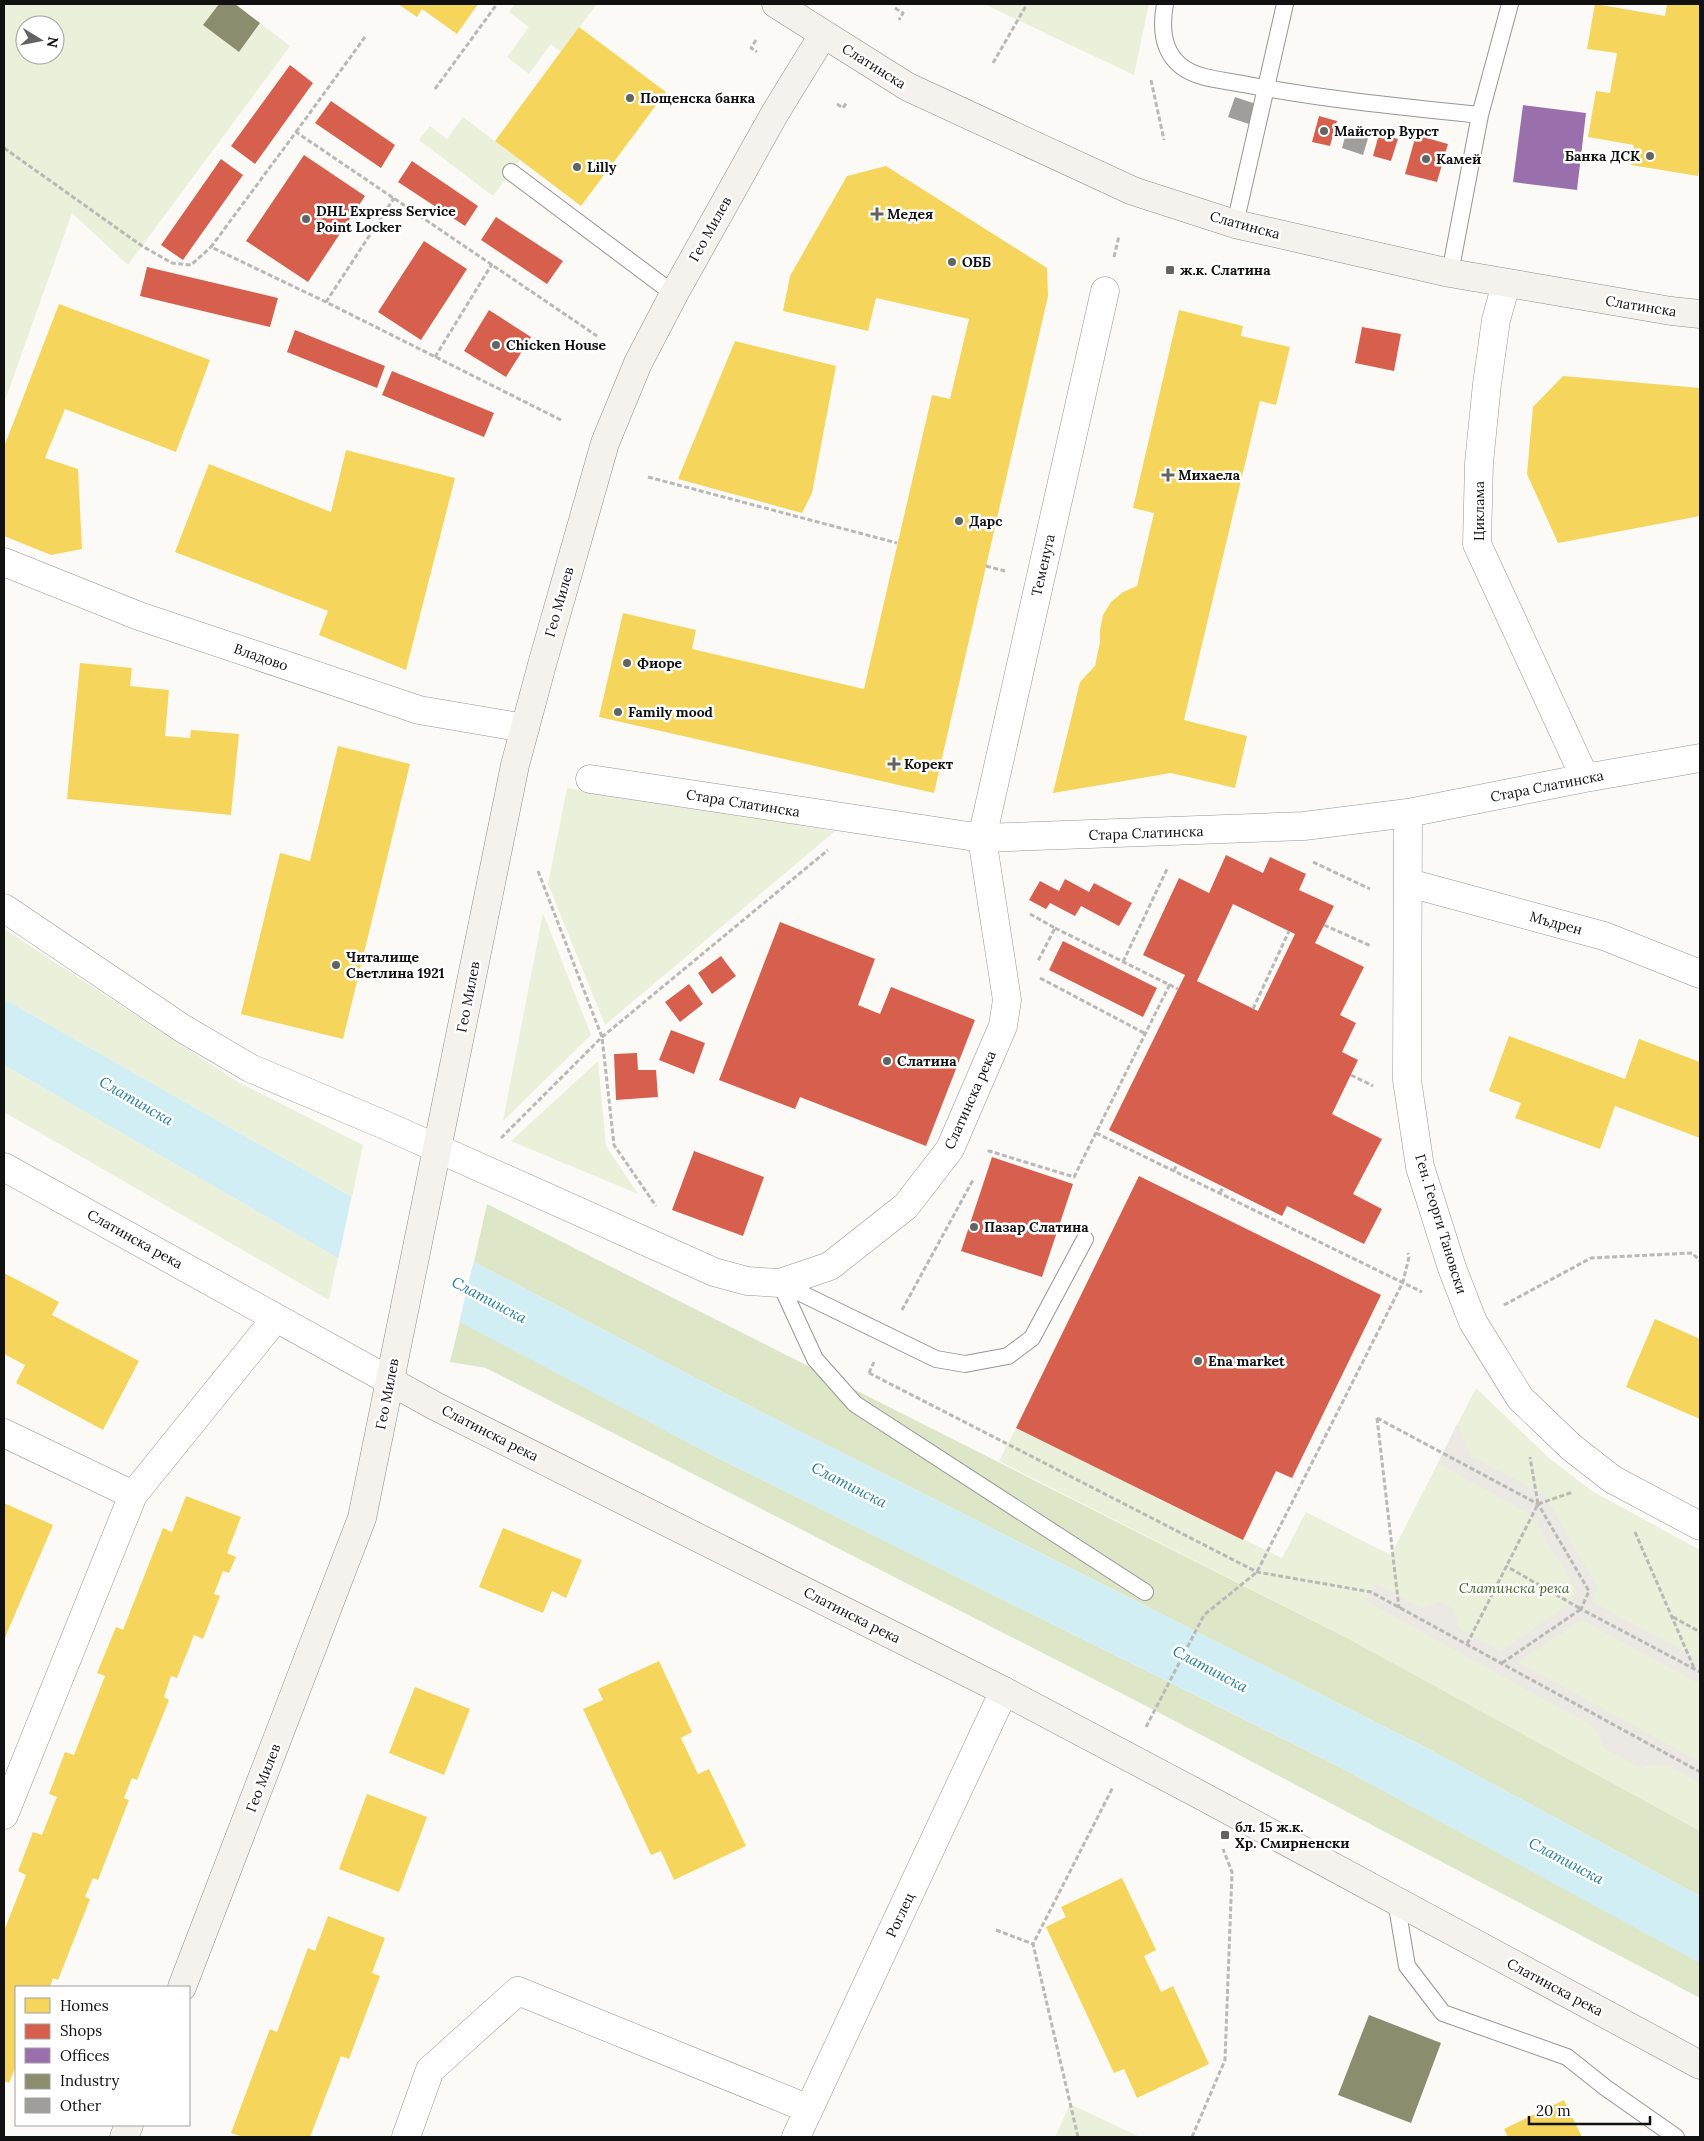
<svg xmlns="http://www.w3.org/2000/svg" width="1704" height="2141" font-family="Lora,serif">
  <style>
    .green { fill: #eaf0d9; fill-rule: evenodd }
    .forest { fill: #dde7c8 }
    .plaza { fill: #ece8e3 }
    .water { fill: #d0eef4 }
    .pier { fill: #fcfaf7 }
    .homes { fill: #f6d55c }
    .shops { fill: #d6604d; fill-rule: evenodd }
    .offices { fill: #9970ab }
    .industry { fill: #8c8c6e }
    .building { fill: #a09e9c }
    .lines { fill: none; stroke-linecap: round; stroke-linejoin: round }
    .lane-casing { stroke: #979695; stroke-width: 18 }
    .street-casing { stroke: #979695; stroke-width: 29 }
    .secondary-casing { stroke: #8d8d8b; stroke-width: 29 }
    .path { stroke: #b9b9b8; stroke-width: 3; stroke-dasharray: 5 2.5; stroke-linecap: butt }
    .lane { stroke: #fffefe; stroke-width: 16 }
    .street { stroke: #fffefe; stroke-width: 28 }
    .secondary { stroke: #f5f2ed; stroke-width: 28 }
    .poi-dot { fill: #636362; stroke: #fff; stroke-width: 2 }
    .labels { text-anchor: middle; stroke-width: 5; stroke-linejoin: round; paint-order: stroke }
    .street-label { font-size: 14px; fill: #111; stroke: #fff }
    .poi-label { font-size: 14px; font-weight: bold; fill: #111; stroke: #fff; text-anchor: start }
    .park-label { font-size: 14px; font-style: italic; fill: #3f6425; stroke: #fff }
    .water-label { font-size: 15px; font-style: italic; fill: #227e9a; stroke: #fff }
  </style>
  <rect width="100%" height="100%" fill="#fcfaf7"/>
  <path class="green" d="M4 4H219L203 25 239 52 260 23 290 46 128 265 72 213 4 403ZM25 25H55V55H25Z
    M515 4H597L561 52 551 44 529 74 507 57 529 27 509 12Z
    M984 4H1149L1134 75Z
    M463 117 520 160 493 196 419 140 430 126 447 139Z
    M567 788 835 831 605 1025 548 884Z
    M543 913 591 1035 503 1121Z
    M4 929 238 1082 363 1145 352 1197 4 999Z
    M598 1061 606 1146 638 1194 511 1141Z
    M4 1065 338 1258 329 1300 4 1112Z
    M1476 1388 1549 1458 1592 1491 1700 1550V1831L1347 1638 999 1461 1016 1428 1282 1558 1306 1512 1391 1555Z
    M1070 2104 1140 2137H1055Z"/>
  <path class="forest" d="M487 1204 1347 1638 1700 1831V1896L1419 1744 724 1393 474 1262Z
    M460 1321 710 1454 1336 1765 1700 1962V1998L1152 1709 486 1368 450 1362Z"/>
  <path class="plaza" d="M1457 1424 1471 1456 1545 1495 1598 1589 1592 1602 1700 1660V1684L1582 1620 1518 1662 1700 1762V1783L1669 1766 1652 1764 1641 1768 1603 1747 1599 1735 1591 1725 1366 1601 1376 1583 1421 1608 1440 1602 1455 1610 1460 1629 1501 1651 1571 1603 1577 1591 1531 1515 1438 1463Z"/>
  <path class="water" d="M4 999 352 1197 474 1262 724 1393 1419 1744 1700 1896V1963L1336 1765 710 1454 338 1258 4 1065Z"/>
  <path class="pier" d="M352 1195 474 1260 459 1323 338 1260Z"/>
  <path class="homes" d="M398 4H478L457 34 422 9 417 17Z
    M1595 4 1665 16 1667 4H1700V166L1698 176 1631 165 1634 145 1588 137 1596 91 1610 93 1617 53 1587 49Z
    M579 27 666 92 581 206 495 141Z
    M886 166 1047 268 1048 296 934 793 599 717 623 613 696 630 692 649 864 689 932 395 950 399 969 319 876 298 868 331 783 311 790 276 847 176Z
    M59 304 210 360 176 452 65 409 45 458 78 469 82 549 51 555 4 536V447Z
    M1179 310 1243 326 1241 336 1290 347 1276 405 1260 401 1184 720 1247 736 1235 788 1171 773 1053 793 1080 682 1095 666 1100 642V630L1103 615 1111 602 1123 592 1137 586 1154 513 1133 508Z
    M735 341 836 366 812 493 802 513 678 479Z
    M1563 376 1700 388V516L1558 543 1527 474 1533 407Z
    M346 450 455 478 406 670 319 635 328 611 175 552 209 464 331 512Z
    M80 663 132 668 130 686 169 690 165 736 190 738 191 730 239 734 231 815 67 799Z
    M338 746 410 764 343 1039 241 1014 280 853 310 861Z
    M1509 1036 1625 1079 1639 1039 1700 1062V1138L1615 1106 1600 1149 1515 1118 1521 1103 1489 1091Z
    M4 1273 59 1302 52 1315 139 1361 103 1430 16 1383 25 1365 4 1354Z
    M1655 1319 1700 1339V1419L1626 1387Z
    M186 1496 241 1517 227 1553 236 1557 229 1573 223 1571 214 1594 220 1596 203 1639 194 1635 177 1678 171 1676 164 1697 169 1700 137 1780 132 1778 124 1798 129 1800 98 1880 93 1878 85 1897 90 1899 58 1980 53 1978 50 1987H16V2066L9 2083 4 2081V1931L26 1875 18 1871 33 1832 42 1835 57 1797 49 1794 65 1752 74 1755 105 1676 97 1673 116 1627 123 1630 163 1528 172 1532Z
    M4 1503 53 1525 4 1640Z
    M503 1528 582 1560 566 1598 552 1591 543 1613 479 1587Z
    M659 1661 692 1732 681 1738 698 1774 709 1769 746 1846 674 1880 661 1851 651 1855 583 1709 603 1700 598 1689Z
    M415 1687 470 1709 444 1775 389 1753Z
    M367 1794 427 1817 399 1892 339 1869Z
    M1122 1878 1156 1950 1144 1956 1161 1992 1173 1986 1209 2064 1137 2098 1124 2069 1114 2073 1046 1927 1066 1917 1061 1907Z
    M328 1916 385 1938 372 1973 380 1976 349 2059 341 2056 310 2137H243L231 2133 270 2029 277 2032 308 1948 315 1951Z
    M1564 2100 1582 2137H1508L1504 2129Z"/>
  <path class="shops" d="M290 65 313 83 255 164 231 146Z
    M331 101 395 145 381 168 315 123Z
    M1319 116 1337 121 1330 146 1312 142Z
    M1379 134 1398 139 1391 161 1373 156Z
    M1416 135 1448 144 1437 182 1405 174Z
    M304 155 365 196 308 282 246 241Z
    M221 159 243 175 183 260 161 245Z
    M412 161 478 206 465 226 398 182Z
    M496 217 563 261 547 284 481 240Z
    M424 241 467 269 421 340 378 312Z
    M147 267 278 298 270 327 140 296Z
    M489 310 531 337 506 377 464 351Z
    M1362 327 1401 334 1394 371 1355 363Z
    M295 330 385 366 377 388 287 352Z
    M392 371 494 413 484 437 382 395Z
    M1226 855 1263 873 1270 857 1306 874 1299 890 1334 906 1315 943 1364 967 1340 1015 1356 1023 1342 1052 1358 1060 1332 1114 1382 1139 1353 1194 1382 1209 1364 1244 1287 1206 1282 1216 1109 1130 1185 975 1143 955 1179 878 1209 893ZM1233 904 1295 934 1258 1011 1197 981Z
    M1065 879 1089 892 1094 883 1132 903 1119 926 1081 906 1075 916 1050 903 1046 909 1029 900 1040 881 1059 891Z
    M780 922 875 959 858 1005 880 1014 891 987 975 1020 926 1146 800 1097 795 1109 719 1080Z
    M1063 941 1157 988 1143 1017 1049 970Z
    M721 956 736 976 712 994 698 973Z
    M689 984 703 1004 680 1022 665 1002Z
    M671 1030 705 1043 694 1074 659 1060Z
    M637 1053 638 1070H656L658 1097 616 1100 614 1054Z
    M694 1151 764 1177 743 1236 672 1210Z
    M992 1157 1073 1184 1042 1277 961 1251Z
    M1139 1176 1381 1295 1292 1478 1276 1471 1243 1540 1016 1428Z"/>
  <path class="offices" d="M1523 105 1586 113 1577 190 1513 182Z"/>
  <path class="industry" d="M219 4H235L260 23 239 52 203 25Z
    M1369 2015 1441 2043 1411 2123 1338 2095Z"/>
  <path class="building" d="M1235 97 1259 105 1252 125 1228 117Z
    M1348 126 1370 132 1363 155 1342 148Z"/>
  <g class="lines">
    <defs>
      <path id="lane" d="M1165 4C1161 26 1162 51 1181 66 1197 79 1223 80 1243 84 1321 99 1401 107 1480 115
        M511 172 674 294
        M1235 224 1285 4
        M1450 273 1480 115 1510 4
        M780 1283 815 1359 855 1404 1145 1592
        M780 1283 936 1359 965 1364 1008 1356 1032 1338 1085 1239
        M1396 1901 1407 1966 1443 2013 1567 2057 1606 2088 1676 2137"/>
      <path id="street" d="M1506 284 1496 320 1487 384 1479 463 1477 544 1585 778
        M4 562 139 616 419 710 525 728
        M590 779 982 838 1304 826 1408 813 1585 778 1700 758
        M1408 813 1407 1080 1420 1167 1452 1268 1473 1322 1520 1398 1571 1447 1612 1479 1700 1526
        M1409 883 1604 936 1700 974
        M4 908 182 1028 250 1068 394 1129 714 1272 747 1281 780 1283 830 1266 906 1206 950 1149 1003 1026 1007 1000 982 838 1105 291
        M4 1167 390 1381
        M4 1433 133 1495
        M4 1815 133 1495 276 1318
        M406 2137 430 2070 518 1991 809 2109
        M796 2137 1004 1691"/>
      <path id="secondary" d="M776 4 908 87 1133 191 1235 224 1450 273 1671 311 1700 314
        M390 1381 435 1406 1004 1691 1204 1797 1700 2065
        M182 1987 362 1518 515 765 543 661 605 443 638 363 674 294 775 113 823 35
        M124 2137 129 2125"/>
    </defs>
    <use href="#lane" class="lane-casing"/>
    <use href="#street" class="street-casing"/>
    <use href="#secondary" class="secondary-casing"/>
    <path class="path" d="M895 8 903 13 899 20
      M756 40 751 48 757 52
      M993 63 1027 4
      M1151 80 1164 140
      M435 89 497 4
      M837 104 843 108 847 102
      M296 132 365 37
      M4 148 142 246 172 263 191 265 211 247
      M1114 257 1119 236
      M326 302 394 198
      M435 357 492 264
      M561 420 326 302 211 247 296 132 597 336
      M648 477 897 543
      M986 566 1005 571
      M1313 862 1370 889
      M538 871 602 1037 614 1145 656 1206
      M1030 914 1055 928 1038 961
      M1324 925 1371 946
      M1055 928 1178 989
      M1123 962 1168 867
      M1040 978 1146 1034
      M1253 1009 1289 931
      M1351 1075 1373 1086
      M1096 1133 1422 1292
      M501 1138 602 1037 828 850
      M988 1152 989 1151 1074 1177 1170 984
      M1174 1171 1177 1164
      M1220 1193 1223 1187
      M1504 1305 1591 1258 1692 1253 1700 1261
      M902 1310 973 1180
      M869 1373 1257 1572 1371 1592 1700 1772
      M869 1373 874 1362
      M1377 1418 1538 1504 1589 1591 1581 1609 1700 1672
      M1377 1418 1399 1608
      M1538 1504 1573 1492
      M1635 1532 1694 1668
      M1673 1617 1700 1632
      M1467 1644 1538 1504 1530 1457
      M1502 1663 1581 1609 1506 1566
      M1146 1727 1204 1615 1257 1572 1403 1282 1409 1257 1408 1253
      M996 1930 1033 1944
      M1078 2137 1033 1944 1113 1787
      M1192 2137 1225 2060 1232 1872 1223 1849"/>
    <use href="#lane" class="lane"/>
    <use href="#street" class="street"/>
    <use href="#secondary" class="secondary"/>
  </g>
  <g class="poi-dot">
    <circle cx="630" cy="98" r="5"/>
    <circle cx="1324" cy="131" r="5"/>
    <circle cx="1650" cy="156" r="5"/>
    <circle cx="1426" cy="159" r="5"/>
    <circle cx="577" cy="167" r="5"/>
    <path d="M874.5 206.5h5v5h5v5h-5v5h-5v-5h-5v-5h5z"/>
    <circle cx="306" cy="219" r="5"/>
    <circle cx="952" cy="262" r="5"/>
    <rect x="1165" y="265" width="10" height="10" rx="2.5"/>
    <circle cx="496" cy="345" r="5"/>
    <path d="M1165.5 467.5h5v5h5v5h-5v5h-5v-5h-5v-5h5z"/>
    <circle cx="959" cy="521" r="5"/>
    <circle cx="627" cy="663" r="5"/>
    <circle cx="618" cy="712" r="5"/>
    <path d="M891.5 756.5h5v5h5v5h-5v5h-5v-5h-5v-5h5z"/>
    <circle cx="336" cy="965" r="5"/>
    <circle cx="887" cy="1061" r="5"/>
    <circle cx="974" cy="1227" r="5"/>
    <circle cx="1198" cy="1361" r="5"/>
    <rect x="1220" y="1830" width="10" height="10" rx="2.5"/>
  </g>
  <g class="labels">
    <g class="street-label">
      <text transform="translate(874 66) rotate(32)" y="5">Слатинска</text>
      <text transform="translate(1245 225) rotate(15)" y="5">Слатинска</text>
      <text transform="translate(710 229) rotate(-61)" y="5">Гео Милев</text>
      <text transform="translate(1641 306) rotate(9)" y="5">Слатинска</text>
      <text transform="translate(1479 511) rotate(-90)" y="5">Циклама</text>
      <text transform="translate(1043 565) rotate(-77)" y="5">Теменуга</text>
      <text transform="translate(559 602) rotate(-74)" y="5">Гео Милев</text>
      <text transform="translate(261 657) rotate(19)" y="5">Владово</text>
      <text transform="translate(1547 786) rotate(-11)" y="5">Стара Слатинска</text>
      <text transform="translate(743 803) rotate(9)" y="5">Стара Слатинска</text>
      <text transform="translate(1146 833) rotate(-2)" y="5">Стара Слатинска</text>
      <text transform="translate(1556 923) rotate(15)" y="5">Мъдрен</text>
      <text transform="translate(468 997) rotate(-79)" y="5">Гео Милев</text>
      <text transform="translate(970 1100) rotate(-66)" y="5">Слатинска река</text>
      <text transform="translate(1441 1224) rotate(73)" y="5">Ген. Георги Тановски</text>
      <text transform="translate(135 1239) rotate(29)" y="5">Слатинска река</text>
      <text transform="translate(387 1394) rotate(-79)" y="5">Гео Милев</text>
      <text transform="translate(490 1433) rotate(27)" y="5">Слатинска река</text>
      <text transform="translate(852 1615) rotate(27)" y="5">Слатинска река</text>
      <text transform="translate(263 1778) rotate(-69)" y="5">Гео Милев</text>
      <text transform="translate(900 1915) rotate(-65)" y="5">Роглец</text>
      <text transform="translate(1555 1987) rotate(28)" y="5">Слатинска река</text>
    </g>
    <g class="poi-label">
      <text x="640" y="103">Пощенска банка</text>
      <text x="1334" y="136">Майстор Вурст</text>
      <text x="1640" y="161" text-anchor="end">Банка ДСК</text>
      <text x="1436" y="164">Камей</text>
      <text x="587" y="172">Lilly</text>
      <text x="316" y="216">DHL Express Service<tspan x="316" dy="16">Point Locker</tspan></text>
      <text x="887" y="219">Медея</text>
      <text x="962" y="267">ОББ</text>
      <text x="1180" y="275">ж.к. Слатина</text>
      <text x="506" y="350">Chicken House</text>
      <text x="1178" y="480">Михаела</text>
      <text x="969" y="526">Дарс</text>
      <text x="637" y="668">Фиоре</text>
      <text x="628" y="717">Family mood</text>
      <text x="904" y="769">Корект</text>
      <text x="346" y="962">Читалище<tspan x="346" dy="16">Светлина 1921</tspan></text>
      <text x="897" y="1066">Слатина</text>
      <text x="984" y="1232">Пазар Слатина</text>
      <text x="1208" y="1366">Ena market</text>
      <text x="1235" y="1832">бл. 15 ж.к.<tspan x="1235" dy="16">Хр. Смирненски</tspan></text>
    </g>
    <g class="park-label">
      <text x="1514" y="1593">Слатинска река</text>
    </g>
    <g class="water-label">
      <text transform="translate(136 1101) rotate(30)" y="5">Слатинска</text>
      <text transform="translate(489 1300) rotate(28)" y="5">Слатинска</text>
      <text transform="translate(849 1485) rotate(27)" y="5">Слатинска</text>
      <text transform="translate(1210 1669) rotate(28)" y="5">Слатинска</text>
      <text transform="translate(1566 1861) rotate(28)" y="5">Слатинска</text>
    </g>
  </g>
  <rect width="1704" height="2141" fill="none" stroke="#111111" stroke-width="10"/>
  <rect x="15" y="1986" width="175" height="140" fill="#ffffff" stroke="#a0a0a0"/>
  <rect x="25" y="1998" width="25" height="15" fill="#f6d55c" stroke="#a0a0a0"/>
  <text x="60" y="2011" font-size="15" fill="#111111">Homes</text>
  <rect x="25" y="2024" width="25" height="15" fill="#d6604d" stroke="#a0a0a0"/>
  <text x="60" y="2036" font-size="15" fill="#111111">Shops</text>
  <rect x="25" y="2048" width="25" height="15" fill="#9970ab" stroke="#a0a0a0"/>
  <text x="60" y="2061" font-size="15" fill="#111111">Offices</text>
  <rect x="25" y="2074" width="25" height="15" fill="#8c8c6e" stroke="#a0a0a0"/>
  <text x="60" y="2086" font-size="15" fill="#111111">Industry</text>
  <rect x="25" y="2098" width="25" height="15" fill="#a09e9c" stroke="#a0a0a0"/>
  <text x="60" y="2111" font-size="15" fill="#111111">Other</text>
  <g transform="translate(40 40) rotate(100)"><circle r="24" fill="#ffffff" stroke="#a0a0a0"/>
  <path d="M0-4L9 19L0 12L-9 19Z" fill="#636362"/>
  <text y="-8" font-size="14" font-weight="bold" text-anchor="middle" fill="#111111">N</text>
  </g>
  <path d="M1529 2116v8h121v-8" fill="none" stroke="#111111" stroke-width="2.5"/>
  <text x="1536" y="2116" font-size="15" fill="#111111" stroke="#ffffff" stroke-width="4" paint-order="stroke">20 m</text>
</svg>
